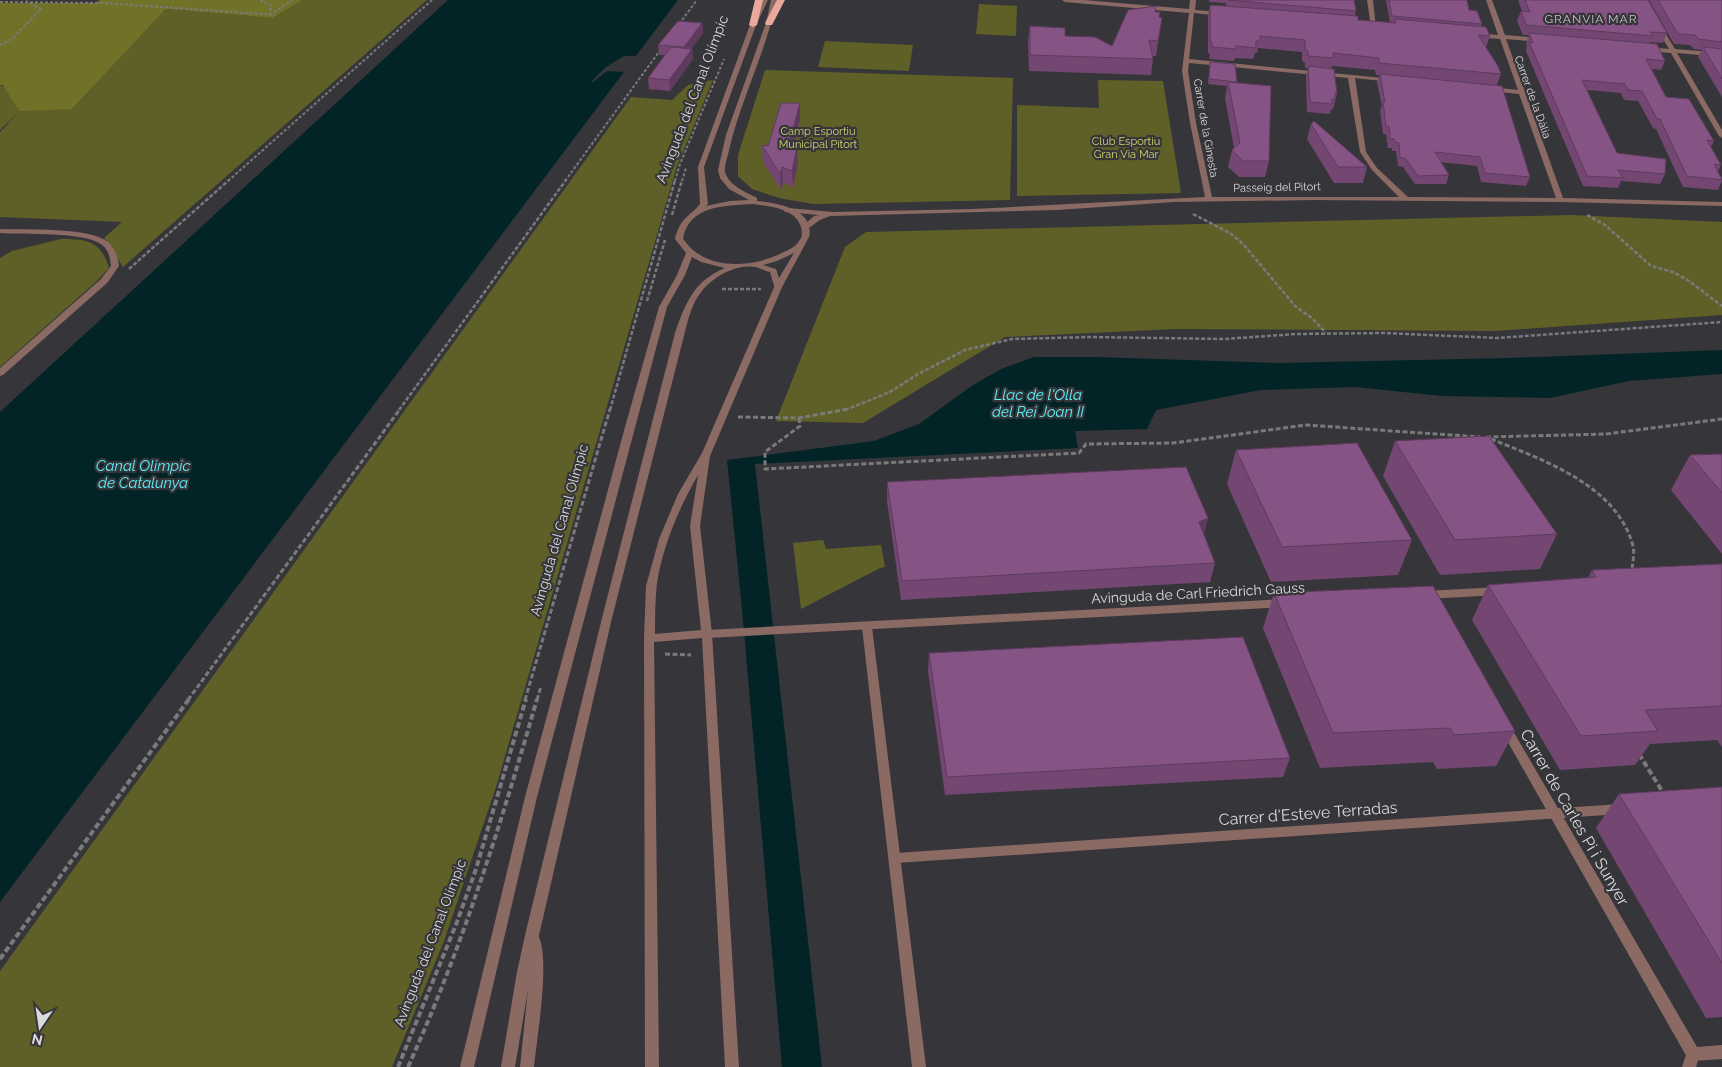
<svg xmlns="http://www.w3.org/2000/svg" width="1722" height="1067" font-family="Raleway,sans-serif">
  <style>
    .green { fill: #5f6027 }
    .forest { fill: #717227 }
    .water { fill: #022426 }
    .pier { fill: #36363a }
    .lines { fill: none; stroke-linecap: round; stroke-linejoin: round }
    .path-far3 { stroke: #7a7a7d; stroke-width: 2; stroke-dasharray: 3 2; stroke-linecap: butt }
    .path-far2 { stroke: #7a7a7d; stroke-width: 2.5; stroke-dasharray: 4 2; stroke-linecap: butt }
    .path-far1 { stroke: #7a7a7d; stroke-width: 3; stroke-dasharray: 5 2.5; stroke-linecap: butt }
    .path { stroke: #7a7a7d; stroke-width: 4; stroke-dasharray: 6 3; stroke-linecap: butt }
    .service { fill: #8b6a64; fill-rule: evenodd }
    .pedestrian { fill: #8b6a64; fill-rule: evenodd }
    .minor { fill: #8b6a64; fill-rule: evenodd }
    .tertiary { fill: #8b6a64; fill-rule: evenodd }
    .trunk { fill: #eaa89c; fill-rule: evenodd }
    .wall { fill: #734772 }
    .shaded-wall { fill: #5e3a5d }
    .building { fill: #865385; stroke: #5e3a5d }
    .labels { text-anchor: middle; stroke-width: 4.5; stroke-linejoin: round; paint-order: stroke }
    .far-street-label { font-size: 11px; fill: #dbdbdd; stroke: #36363a }
    .far-park-label { font-size: 11px; fill: #d2d56e; stroke: #36363a }
    .far-neighbourhood-label { font-size: 12px; letter-spacing: 1px; fill: #c1c1c6; stroke: #36363a }
    .street-label { font-size: 14px; fill: #dbdbdd; stroke: #36363a }
    .water-label { font-size: 15px; font-style: italic; fill: #5af2fb; stroke: #36363a }
    .near-street-label { font-size: 16px; fill: #dbdbdd; stroke: #36363a }
  </style>
  <rect width="100%" height="100%" fill="#36363a"/>
  <path class="green" d="M302 0H427L123 267 104 238 122 222 0 217V132L19 112 0 130V85L72 109 166 9 273 18Z
    M979 4 1017 6 1016 36 976 34Z
    M825 41 913 45 909 71 818 67Z
    M765 70 1013 78 1010 200 813 204 779 198 752 189 738 176V155Z
    M713 80 677 166 496 787 444 941 392 1067H0V971L631 97 672 100 688 85Z
    M1098 80 1163 81 1181 193 1017 196V105L1099 108Z
    M1571 215 1722 222V315L1494 331 1175 329 1005 337 863 423 776 421 845 247 866 232Z
    M61 239C87 239 101 241 109 268L97 281 0 367V258L12 251Z
    M823 540 826 549 881 545 885 567 880 568 801 609 793 543Z"/>
  <path class="forest" d="M100 0H302L273 18 166 9 72 109 19 111 3 85H0V3H95Z"/>
  <path class="water" d="M448 0H678L0 902V412Z
    M1722 350V374L1629 381 1550 398 1442 396 1355 387 1261 390 1156 410 1147 429 1075 431 1078 448 755 464 822 1067H782L742 609 727 460 874 441 919 424 973 385 1001 369 1034 357H1095L1278 363 1508 358Z"/>
  <path class="pier" d="M624 56H636L625 72 607 71 593 82H591L606 67Z"/>
  <g class="lines">
    <path class="path-far3" d="M260 0 271 5 270 15
      M0 2 104 3 276 15
      M270 15 292 0
      M679 24 697 0
      M0 45 12 39 41 9 26 1
      M228 181 432 0
      M565 181 661 49
      M675 181 680 164 724 59
      M682 181 686 168"/>
    <path class="path-far2" d="M1193 214 1230 233 1243 244 1296 307 1312 318 1326 333
      M672 215 682 180
      M1587 215 1605 225 1651 266 1673 272 1689 281 1722 306
      M129 269 229 180
      M722 289H761
      M647 301 665 240
      M399 410 566 180
      M610 410 675 180
      M845 410 890 392 918 374 965 350 1012 339 1090 337 1224 339 1296 334 1384 333 1497 338 1722 322"/>
    <path class="path-far1" d="M738 417 799 418 848 409
      M799 418 800 426 765 452V469L1079 453 1086 444 1173 443 1306 425 1480 437
      M1486 437 1606 434 1722 419
      M1491 439C1543 460 1617 485 1633 546 1635 555 1632 564 1632 573
      M665 654 691 655
      M188 700 400 409
      M525 700 610 409
      M537 700 541 686"/>
    <path class="path" d="M1639 754 1664 794
      M0 959 189 699
      M398 1067 457 922 476 869 526 699
      M408 1067C462 948 501 824 537 699"/>
    <path class="service" d="M0 229C25 230 90 227 108 242 115 248 118 257 119 266L107 283 3 375 0 376V368L101 279 111 266C110 258 109 250 102 245 85 231 23 235 0 233Z
      M775 285H778L782 287 710 456 700 526 712 634 739 1067H725L702 638 654 642 659 1067H645L644 638 646 586 659 539 678 494 702 453ZM698 475 690 526 701 630 655 634C655 617 655 600 657 583 663 545 679 508 698 475Z
      M867 623 871 624 872 627 926 1067H912L862 627 863 624Z
      M534 935 539 937C550 962 537 1037 534 1067H520L530 969 527 941 529 937Z"/>
    <path class="pedestrian" d="M1621 804 1625 805 1627 809 1625 813 1621 814 896 863 892 862 890 858 892 854 896 853Z
      M1693 1047 1698 1049 1700 1054 1696 1067H1682L1688 1049Z"/>
    <path class="minor" d="M1062 0H1084L1189 9 1190 0H1196L1195 10 1221 12 1224 14 1221 16 1194 13 1189 59 1393 79 1394 80 1391 82 1355 78 1366 152 1377 168 1408 197 1556 198 1519 94 1490 91 1487 89 1490 87 1518 90 1500 39 1477 37 1474 35 1477 33 1498 35 1486 0H1492L1505 35 1540 38 1543 40 1540 42 1506 39 1563 198 1722 202V206L1560 202 1314 200 1174 202 1057 210 830 216 820 220 806 230H803V226L814 216 819 215 785 212 784 210 788 208 833 212 973 209 1205 197 1190 123 1182 71 1189 13 1065 2ZM1189 63 1348 78 1360 152 1372 170 1399 197H1212L1196 123 1188 71Z
      M1367 0H1373L1376 28 1371 27Z
      M1657 26H1661L1675 49 1722 53V57L1677 53 1722 130V138L1719 136 1671 53 1647 51 1644 49 1647 47 1669 49 1656 27Z
      M1499 587 1503 588 1504 591 1503 594 1499 595 1426 599 1422 598 1421 595 1422 592 1426 591Z
      M1284 599 1288 600 1289 603 1288 606 1284 607 707 638 703 637 702 634 703 631 707 630Z
      M1505 722 1509 724 1697 1047 1722 1045V1059L1693 1061 1688 1059 1501 730 1499 727 1501 724Z"/>
    <path class="tertiary" d="M762 0H768L756 25 704 167 708 204 706 206 730 201 749 200 729 189 720 178 718 170 726 135 766 23 771 0H777C766 51 741 99 729 150 728 156 724 166 725 172 729 186 746 192 757 198V201C777 203 815 209 809 237L781 289H775L770 272C765 271 759 267 754 267 736 264 713 277 702 291 695 299 691 310 688 320L612 618 540 931 531 972 515 1067H501L517 972 526 931 602 618 675 333C686 302 694 281 725 268L701 262 692 257 685 275 667 307 537 797 474 1067H460L525 797 625 427 659 307 677 275 686 253 675 239C680 218 688 218 700 204L698 167 750 25ZM752 204C768 206 796 208 801 227 802 232 803 237 799 241 796 247 786 251 780 254 754 266 717 270 693 250 689 247 686 242 683 239 689 205 724 206 752 204ZM794 253 779 278 776 269 763 265 777 261Z"/>
    <path class="trunk" d="M755 0H763L757 25 753 27 749 25Z
      M777 0H785L772 25H766L765 23Z"/>
  </g>
  <path class="wall" d="M1209 0H1354L1356 11 1355 16 1358 20 1390 22 1386 0H1467L1469 10 1482 24 1481 26 1490 36 1486 47 1501 74 1497 85 1530 177 1526 186 1481 182 1477 166 1440 162 1449 175 1446 184H1415L1403 167 1398 166 1396 151H1392V148H1388L1386 134H1383L1380 110 1382 106 1377 82 1379 75H1376L1375 70 1332 66 1331 68 1337 93 1333 109H1331L1330 114 1307 112 1306 76 1308 68H1305V63L1302 61V52L1258 48 1257 53H1255L1253 59 1235 58 1234 61 1209 59 1210 54 1208 53V16L1210 5 1226 6V3L1209 2Z
    M1518 0H1648L1667 33 1663 43 1650 42 1649 44 1665 61 1661 70 1652 69 1666 97 1714 141 1711 147 1721 165 1718 171 1722 178V181L1718 190 1683 187 1656 129 1653 128 1638 101 1624 100 1621 93 1587 90 1617 153 1665 174 1660 184 1621 181 1618 188 1583 186 1526 51 1527 46 1526 43 1529 35H1523L1517 21 1521 11H1522Z
    M1649 0H1722V97L1698 57 1702 50 1694 49 1690 45 1674 44Z
    M1155 12 1159 17 1162 18 1156 56H1152L1153 59 1151 75 1029 71 1028 41 1030 26 1065 36 1112 46Z
    M702 23 703 33 691 49H692L693 59 670 91 649 89 648 78 665 55H659L658 45Z
    M1210 62 1237 82 1236 83 1269 161 1265 177H1239L1228 167 1232 150 1234 148 1225 98 1227 86 1208 84Z
    M800 119 793 147 798 163 793 187 783 183 781 190 763 162 762 145 768 146Z
    M1311 124 1367 167 1363 183H1334L1307 139Z
    M1395 441 1557 534 1540 569 1440 575 1383 476Z
    M1236 450 1412 540 1398 575 1271 582 1227 484Z
    M1722 454V554L1671 490 1690 455Z
    M887 482 1208 518 1204 534 1215 563 1210 582 901 600 887 501Z
    M1722 564V747L1717 740 1650 744 1635 765 1560 770 1472 620 1488 585 1588 578 1592 570Z
    M1274 593 1515 731 1496 766 1437 769 1433 762 1320 768 1263 628Z
    M929 653 1290 758 1283 777 945 795 928 671Z
    M1722 787V1017L1706 1018 1596 828 1619 794Z"/>
  <path class="shaded-wall" d="M702 23 703 33 685 57 684 47Z
    M692 49 693 59 670 91 669 80Z
    M800 103V119L789 163 788 147Z
    M797 147 798 163 793 187 792 171Z
    M782 167 783 183 781 190 780 174Z
    M1208 518 1203 537 1199 522Z"/>
  <path class="building" d="M1228 0H1354L1356 11Z
    M1389 0H1467L1469 10 1477 11 1482 24 1392 16Z
    M1525 0H1648L1667 33 1650 32 1653 36 1526 25 1521 11 1530 12Z
    M1658 0H1722V42L1698 39 1695 35 1678 34Z
    M1210 5 1358 16V20L1396 23 1395 19 1486 27 1490 36 1478 35 1498 66 1501 74 1379 63V58L1333 53 1334 58 1308 56V51L1305 49V40L1260 36V41H1256V48L1236 46V49L1212 47V42H1210Z
    M1156 6 1155 12H1160L1159 17 1162 18 1158 41 1149 40 1153 59 1030 55V26L1065 28V36L1095 37 1112 46 1128 10Z
    M678 21 702 23 684 47 658 45Z
    M1529 33 1657 44 1665 61 1646 59 1666 97 1689 99 1714 141 1707 140 1721 165 1714 164 1722 180 1687 176 1660 119H1657L1642 91 1628 90 1625 84 1582 80 1617 153 1666 159 1665 174 1618 170 1623 178 1587 176 1529 42 1533 43Z
    M671 47 692 49 669 80 648 78Z
    M1703 47 1722 49V79Z
    M1210 62 1235 64 1237 82 1209 79Z
    M1308 66 1334 69 1337 93H1335V99H1332V104L1310 102Z
    M1380 74 1502 86 1530 177 1485 173 1480 157 1435 152 1449 175 1418 176 1405 158H1400L1399 143 1395 142 1394 139H1390L1389 126H1386L1383 101 1385 102Z
    M1228 82 1271 86 1269 161H1243L1232 150 1240 143Z
    M781 103H800L788 147H797L792 171 782 167 780 174 762 145 768 146Z
    M1314 121 1367 167H1338L1311 124Z
    M1489 436 1557 534 1455 540 1395 441Z
    M1357 443 1412 540 1282 547 1236 450Z
    M1722 454V493L1690 455Z
    M1186 467 1208 518 1199 522 1215 563 902 581 887 482Z
    M1722 564V706L1645 710 1658 731 1581 736 1488 585 1596 577 1592 570Z
    M1433 586 1515 731 1454 735 1450 728 1333 733 1274 593Z
    M1243 637 1290 758 947 777 929 653Z
    M1722 787V963L1619 794Z"/>
  <g class="labels">
    <g class="far-street-label">
      <text transform="translate(1533 97) rotate(70)" y="4">Carrer de la Dàlia</text>
      <text transform="translate(1206 128) rotate(80)" y="4">Carrer de la Ginesta</text>
      <text transform="translate(1277 187) rotate(-1)" y="4">Passeig del Pitort</text>
    </g>
    <g class="far-park-label">
      <text x="818" y="135">Camp Esportiu<tspan x="818" dy="13">Municipal Pitort</tspan></text>
      <text x="1126" y="145">Club Esportiu<tspan x="1126" dy="13">Gran Via Mar</tspan></text>
    </g>
    <g class="far-neighbourhood-label">
      <text x="1591" y="23">GRANVIA MAR</text>
    </g>
    <g class="street-label">
      <text transform="translate(692 99) rotate(-69)" y="5">Avinguda del Canal Olímpic</text>
      <text transform="translate(559 530) rotate(-74)" y="5">Avinguda del Canal Olímpic</text>
      <text transform="translate(1198 593) rotate(-3)" y="5">Avinguda de Carl Friedrich Gauss</text>
      <text transform="translate(430 943) rotate(-69)" y="5">Avinguda del Canal Olímpic</text>
    </g>
    <g class="water-label">
      <text x="1038" y="400">Llac de l'Olla<tspan x="1038" dy="17">del Rei Joan II</tspan></text>
      <text x="143" y="471">Canal Olimpic<tspan x="143" dy="17">de Catalunya</tspan></text>
    </g>
    <g class="near-street-label">
      <text transform="translate(1308 813) rotate(-4)" y="6">Carrer d'Esteve Terradas</text>
      <text transform="translate(1575 817) rotate(60)" y="6">Carrer de Carles Pi i Sunyer</text>
    </g>
  </g>
  <g transform="translate(40 1027) rotate(193)" stroke="#36363a" stroke-width="4" paint-order="stroke">
  <path d="M0-4L9 19L0 12L-9 19Z" fill="#dbdbdd"/>
  <text y="-8" font-size="14" font-weight="bold" text-anchor="middle" fill="#dbdbdd">N</text>
  </g>
</svg>
